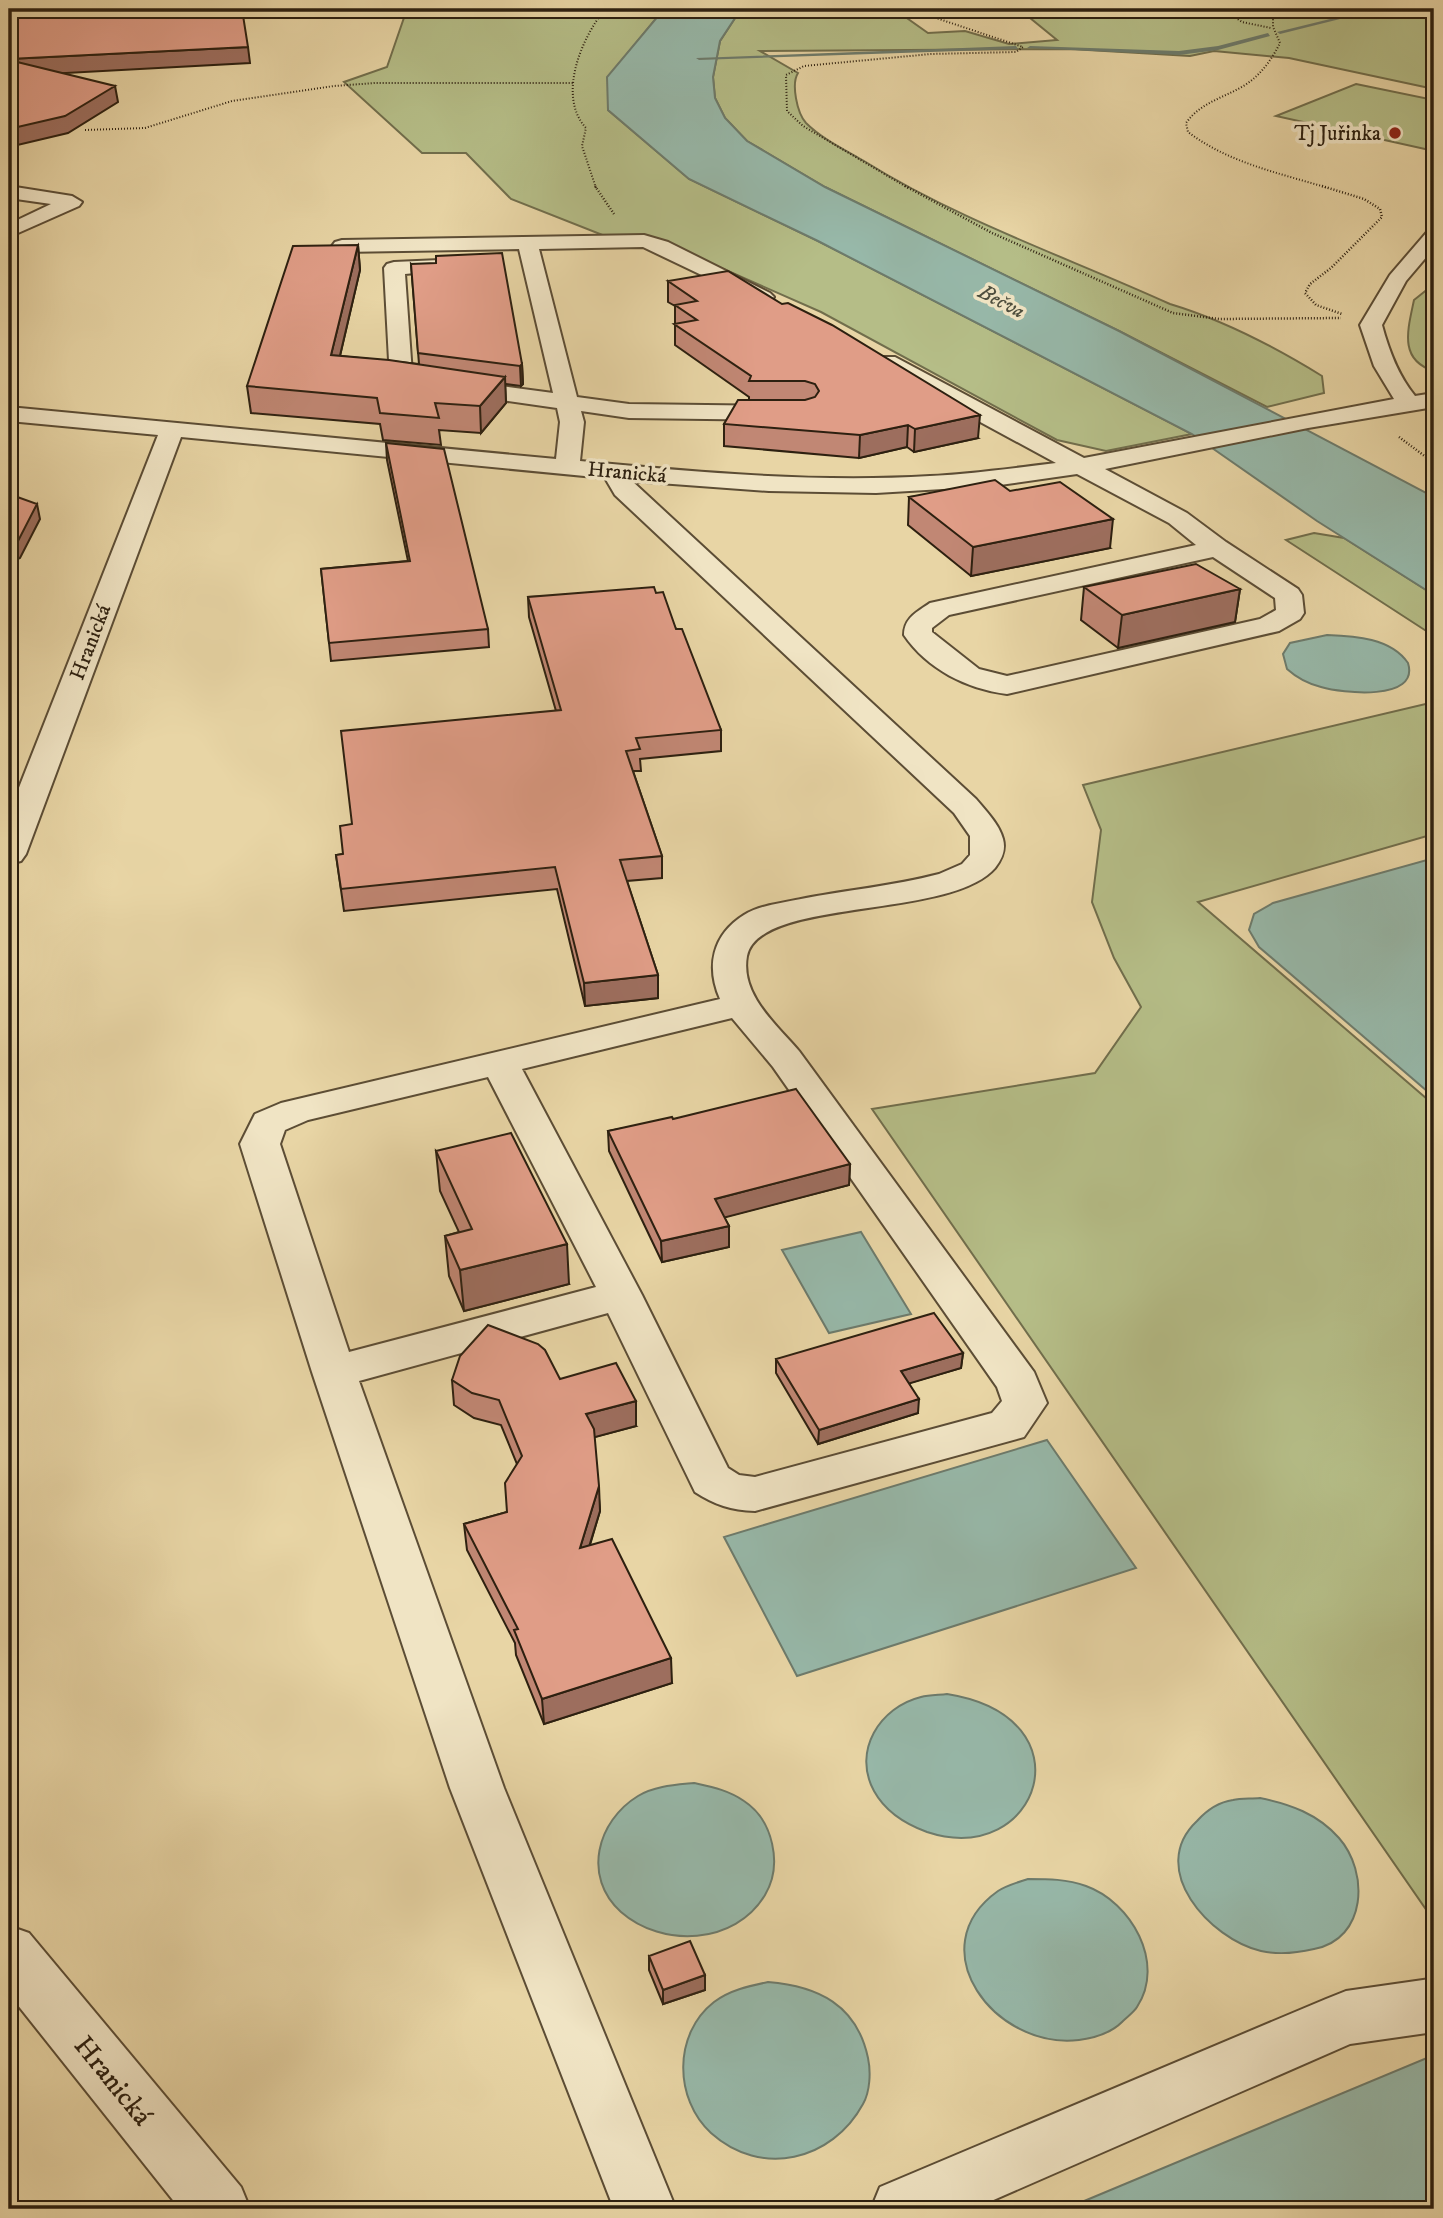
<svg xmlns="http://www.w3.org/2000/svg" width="1443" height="2218" font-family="'IM FELL DW Pica',serif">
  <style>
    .green { fill: #b5bd87; stroke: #716e4c; stroke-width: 2 }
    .water { fill: #97b8a9; stroke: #6d7b6c; stroke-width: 2 }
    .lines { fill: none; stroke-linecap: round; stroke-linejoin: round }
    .stream { fill: #6d7b6c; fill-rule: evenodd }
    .minor-casing { stroke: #5c4d35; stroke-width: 4 }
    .path-far1 { stroke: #2d2010; stroke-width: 2; stroke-dasharray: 1 2; stroke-linecap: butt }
    .path { stroke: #2d2010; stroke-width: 2.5; stroke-dasharray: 1 2; stroke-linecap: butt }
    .minor { fill: #f0e4c4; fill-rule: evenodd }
    .wall { fill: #c18774; stroke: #2d2010; stroke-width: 2 }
    .shaded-wall { fill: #9d6e5e; stroke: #2d2010; stroke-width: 2 }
    .building { fill: #e09d87; stroke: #2d2010; stroke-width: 2 }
    .poi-dot { fill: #8f2418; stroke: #f0e4c4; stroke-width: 2.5 }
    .labels { text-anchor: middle; stroke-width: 7; stroke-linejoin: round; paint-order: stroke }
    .far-poi-label { font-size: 21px; fill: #2d2010; stroke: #f0e4c4; text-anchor: end }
    .far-water-label { font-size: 21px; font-style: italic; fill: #4d4e3e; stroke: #f0e4c4 }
    .far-street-label { font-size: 21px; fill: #2d2010; stroke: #f0e4c4 }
    .near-street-label { font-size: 28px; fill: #2d2010; stroke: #f0e4c4 }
  </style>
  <rect width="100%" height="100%" fill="#e8d5a5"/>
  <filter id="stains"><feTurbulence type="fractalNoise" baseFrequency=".00286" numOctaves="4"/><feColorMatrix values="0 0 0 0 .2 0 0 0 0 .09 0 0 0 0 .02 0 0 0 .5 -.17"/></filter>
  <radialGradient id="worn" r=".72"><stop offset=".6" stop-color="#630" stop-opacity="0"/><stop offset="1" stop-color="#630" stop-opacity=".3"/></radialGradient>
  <path class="green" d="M407 9H664L608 77V110L689 179 818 241 1192 434 1106 451 1057 440 821 312 685 252 605 236 511 199 466 153H422L344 82 387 67Z
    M741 9H894L928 33 965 31 1009 44 1057 40 1019 9H1434V89L1289 58 1214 51 1190 56 1071 49 760 51 798 73C791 84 797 113 806 123 822 139 845 150 864 161 960 221 1067 257 1170 304 1223 320 1275 347 1322 376L1324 393 1267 407 1119 331 825 187 747 141 725 118 715 98 713 77 720 41Z
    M1356 84 1434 100V151L1276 116Z
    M1434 284V371C1398 360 1408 329 1414 300Z
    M1314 533 1344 538 1434 595V636L1286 540Z
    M1434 702V834L1198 902 1434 1105V1921L872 1109 1095 1073 1141 1007 1114 958 1092 902 1101 830 1083 785Z"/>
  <path class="water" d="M664 9H741L720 41 713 77 715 98 725 118 747 141 825 187 1119 331 1434 497V595L1317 521 1192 434 818 241 689 179 608 110 607 77Z
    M1327 635C1355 636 1391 638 1408 663 1420 702 1341 693 1321 687 1309 684 1297 678 1287 669L1283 654 1290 643Z
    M1434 858V1097L1259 947 1249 930 1254 914 1273 903Z
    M861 1232 911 1314 829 1333 782 1250Z
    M1047 1440 1136 1568 797 1676 724 1537Z
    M947 1694C1092 1717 1039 1869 927 1832 905 1824 885 1811 874 1791 852 1751 880 1707 921 1697 929 1695 939 1695 947 1694Z
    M694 1783C712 1787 728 1790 744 1801 773 1820 783 1865 765 1895 735 1945 662 1948 621 1912 582 1877 597 1821 638 1796 655 1786 675 1785 694 1783Z
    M1260 1798C1290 1804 1318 1814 1339 1838 1369 1872 1367 1939 1314 1949 1297 1953 1279 1955 1261 1951 1210 1939 1146 1869 1197 1821 1206 1811 1219 1802 1233 1800 1241 1798 1251 1799 1260 1798Z
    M1028 1879C1048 1879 1067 1879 1086 1886 1131 1902 1166 1963 1137 2007 1134 2012 1127 2017 1122 2022 1111 2033 1094 2038 1079 2040 995 2050 918 1948 998 1891 1007 1885 1019 1882 1028 1879Z
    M768 1982C818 1986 857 2005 868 2058 871 2072 870 2092 863 2104 832 2161 761 2178 711 2133 674 2099 673 2034 714 2002 730 1990 749 1986 768 1982Z
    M1434 2055V2209H1065Z"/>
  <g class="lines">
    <path class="stream" d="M1371 9H1380L1280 34 1277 32Z
      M1268 33 1270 36 1218 50 1179 55 1027 48 1030 46 1179 51 1218 46Z
      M1016 46 1018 49 699 60 696 58Z"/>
    <defs>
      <path id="minor" d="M9 186 72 196 82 202 79 206 9 237V224L51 204 9 198Z
        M1434 230V248L1406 281 1382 325C1389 351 1398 375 1415 396L1434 393V407L1308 428 1105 469 1187 513 1226 542 1298 589 1302 595 1304 613 1300 619 1279 631 1007 694C967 689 927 669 904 635 904 618 917 612 930 603L1196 545 1169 523 1077 474 993 486 876 493 769 491 632 481 976 799C986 811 999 824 1003 839 1006 850 1002 859 995 868 950 920 759 897 747 956 740 995 777 1025 799 1051L1034 1372 1047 1403 1024 1437 755 1511C731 1510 715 1505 695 1492L608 1313 359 1381 504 1788 676 2209H614L450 1788 312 1372 240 1144 255 1114 281 1103 720 999C706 967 712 935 744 915 760 905 782 903 801 899 847 890 893 886 939 874L962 864 970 855V836L954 813 615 495 605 478 181 437 26 854 21 861 9 864V813L158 435 9 421V407L556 459 560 422 557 408 401 386 393 384 390 379 384 268 387 264 394 262 440 260 447 262 450 266 447 270 405 274 412 374 553 393 519 249 342 252 335 250 332 246 335 242 342 240 644 235 668 242 770 293 774 297 770 301H756L643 247 539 249 577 397 629 404 783 406 791 408 795 413 791 418 783 420 629 418 581 411 584 422 580 461C695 472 813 483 930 476 972 474 1014 468 1056 463L879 367 876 362 879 357H895L1084 458 1394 399 1374 366 1360 325 1390 275 1427 232ZM1213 557 1275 598 1276 610 1260 619 1007 676 979 669 932 632V628L949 615ZM732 1018 773 1067 997 1387 1002 1401 992 1413 755 1477 739 1475 728 1468 642 1295 522 1069ZM488 1077 596 1287 349 1352 280 1144 285 1130 308 1120Z
        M9 1926 29 1933 241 2187 250 2209H180L9 1994Z
        M1430 1979 1434 1981V2036L1427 2033 1350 2044 973 2209H871L880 2187 1326 1999 1346 1991Z"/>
    </defs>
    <use href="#minor" class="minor-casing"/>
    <path class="path-far1" d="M1223 9 1242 22 1271 28
      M1287 9 1273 18V27L1280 43C1272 59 1261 75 1245 85 1224 98 1201 102 1186 123L1188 132C1229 163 1279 173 1328 188
      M85 130 145 128 232 101 334 86 375 83H573
      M596 188 582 146 586 128C557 96 581 39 605 9
      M908 188 803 126 787 111 786 75 804 66 931 54 1016 52 1023 47 909 9"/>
    <path class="path" d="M595 186 614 214
      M905 186 992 233 1173 313 1219 319 1341 318
      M1322 186 1364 199 1380 209 1382 217 1331 268 1310 284 1305 293 1316 305 1342 314
      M1399 437 1434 463"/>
    <use href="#minor" class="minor"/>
  </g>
  <path class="wall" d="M358 245 360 270 340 356 419 364 411 264 522 364 523 384 521 386 505 384 506 403 481 433 439 430 441 445 383 440 380 424 251 413 247 386Z
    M668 281 978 438 914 452 907 447 859 458 724 446V424L749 400V397L675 345V306L668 302Z
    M386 443 488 629 489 647 331 661 321 569 408 561 387 460Z
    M1010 491 1110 548 971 576 908 525 909 497Z
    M1084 587 1240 589 1235 622 1118 648 1081 620Z
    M656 593 676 629 721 730V751L640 759 641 771H633L662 856V878L627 881 658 975V998L585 1006 557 889 344 911 336 855 343 854 352 824 556 711 529 617 528 597Z
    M673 1119 850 1164 849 1185 724 1217 729 1226V1247L662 1262 609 1151 608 1131Z
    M436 1151 569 1284 464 1311 449 1276 445 1236 459 1232 440 1191Z
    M963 1353 961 1368 909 1383 918 1413 818 1444 776 1373V1359Z
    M560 1379 636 1426 594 1437 600 1511 590 1545 672 1683 544 1724 516 1655 515 1643 467 1550 464 1524 507 1512 517 1464 501 1425 474 1418 454 1405 452 1380Z
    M649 1956 705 1975V1990L663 2004 649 1970Z"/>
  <path class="shaded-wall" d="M248 47 250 63 11 76 9 59Z
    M115 86 118 102 68 133 9 147V129Z
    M358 245 360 270 334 381 331 355Z
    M522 364 523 384 521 386 520 366Z
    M505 377 506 403 481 433 480 406Z
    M980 415 978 438 914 452 915 429Z
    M908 425 907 447 859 458 860 435Z
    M37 504 40 519 20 558 9 563V547Z
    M1113 519 1110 548 971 576 973 547Z
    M1240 589 1235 622 1118 648 1122 615Z
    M658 975V998L585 1006 584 983Z
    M850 1164 849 1185 715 1220V1199Z
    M729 1226V1247L662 1262 661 1241Z
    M567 1244 569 1284 464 1311 460 1270Z
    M963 1353 961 1368 901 1386V1371Z
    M919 1399 918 1413 818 1444 819 1430Z
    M636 1401V1426L588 1439 586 1414Z
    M599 1486 600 1511 581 1573 580 1548Z
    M671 1658 672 1683 544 1724 542 1699Z
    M705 1975V1990L663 2004V1990Z"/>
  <path class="building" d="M9 9H242L248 47 9 59Z
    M9 60 115 86 65 116 9 129Z
    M358 245 331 355 389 360 505 377 480 406 435 403 439 418 380 413 377 398 247 386 293 246Z
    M502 253 522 364 520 366 418 353 411 264 436 263V256Z
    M728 271 782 304 788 303 832 325 980 415 915 429 908 425 860 435 724 424 738 400H805L815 397 819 391 815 384 805 381H749L751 376 674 324 697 320 675 305 697 301 668 281Z
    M386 443 444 449 488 629 329 643 321 569 410 561Z
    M995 480 1010 491 1060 482 1113 519 973 547 909 497Z
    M9 494 37 504 17 543 9 547Z
    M1196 564 1240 589 1122 615 1084 587Z
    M654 587 656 593 663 592 676 629H682L721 730 636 738 640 749 626 751 662 856 620 860 658 975 584 983 555 867 341 889 336 855 343 854 340 826 352 824 341 731 561 710 528 597Z
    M796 1089 850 1164 715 1199 729 1226 661 1241 608 1131 672 1117 673 1119Z
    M511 1133 567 1244 460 1270 445 1236 472 1229 436 1151Z
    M934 1313 963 1353 901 1371 919 1399 819 1430 776 1359Z
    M488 1325 538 1344 545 1350 560 1379 616 1363 636 1401 586 1414 594 1429 599 1486 580 1548 612 1539 671 1658 542 1699 514 1630 518 1629 464 1524 507 1512 505 1483 522 1456 499 1400 472 1393 452 1380 460 1356Z
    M690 1941 705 1975 663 1990 649 1956Z"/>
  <circle class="poi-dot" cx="1395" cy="133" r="7"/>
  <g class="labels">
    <g class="far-poi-label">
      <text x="1381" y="140">Tj Juřinka</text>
    </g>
    <g class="far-water-label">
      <text transform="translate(1002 301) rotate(28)" y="7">Bečva</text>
    </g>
    <g class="far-street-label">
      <text transform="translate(627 472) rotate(5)" y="7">Hranická</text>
      <text transform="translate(90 642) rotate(-69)" y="7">Hranická</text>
    </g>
    <g class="near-street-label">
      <text transform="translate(114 2080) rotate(51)" y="10">Hranická</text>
    </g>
  </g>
  <rect width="1443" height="2218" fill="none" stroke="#e8d5a5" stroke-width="35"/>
  <rect x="10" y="10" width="1422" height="2197" fill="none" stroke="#2d2010" stroke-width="3.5"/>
  <rect x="18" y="18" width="1408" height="2183" fill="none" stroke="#2d2010" stroke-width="2"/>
  <rect width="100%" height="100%" filter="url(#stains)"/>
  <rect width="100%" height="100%" fill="url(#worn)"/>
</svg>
